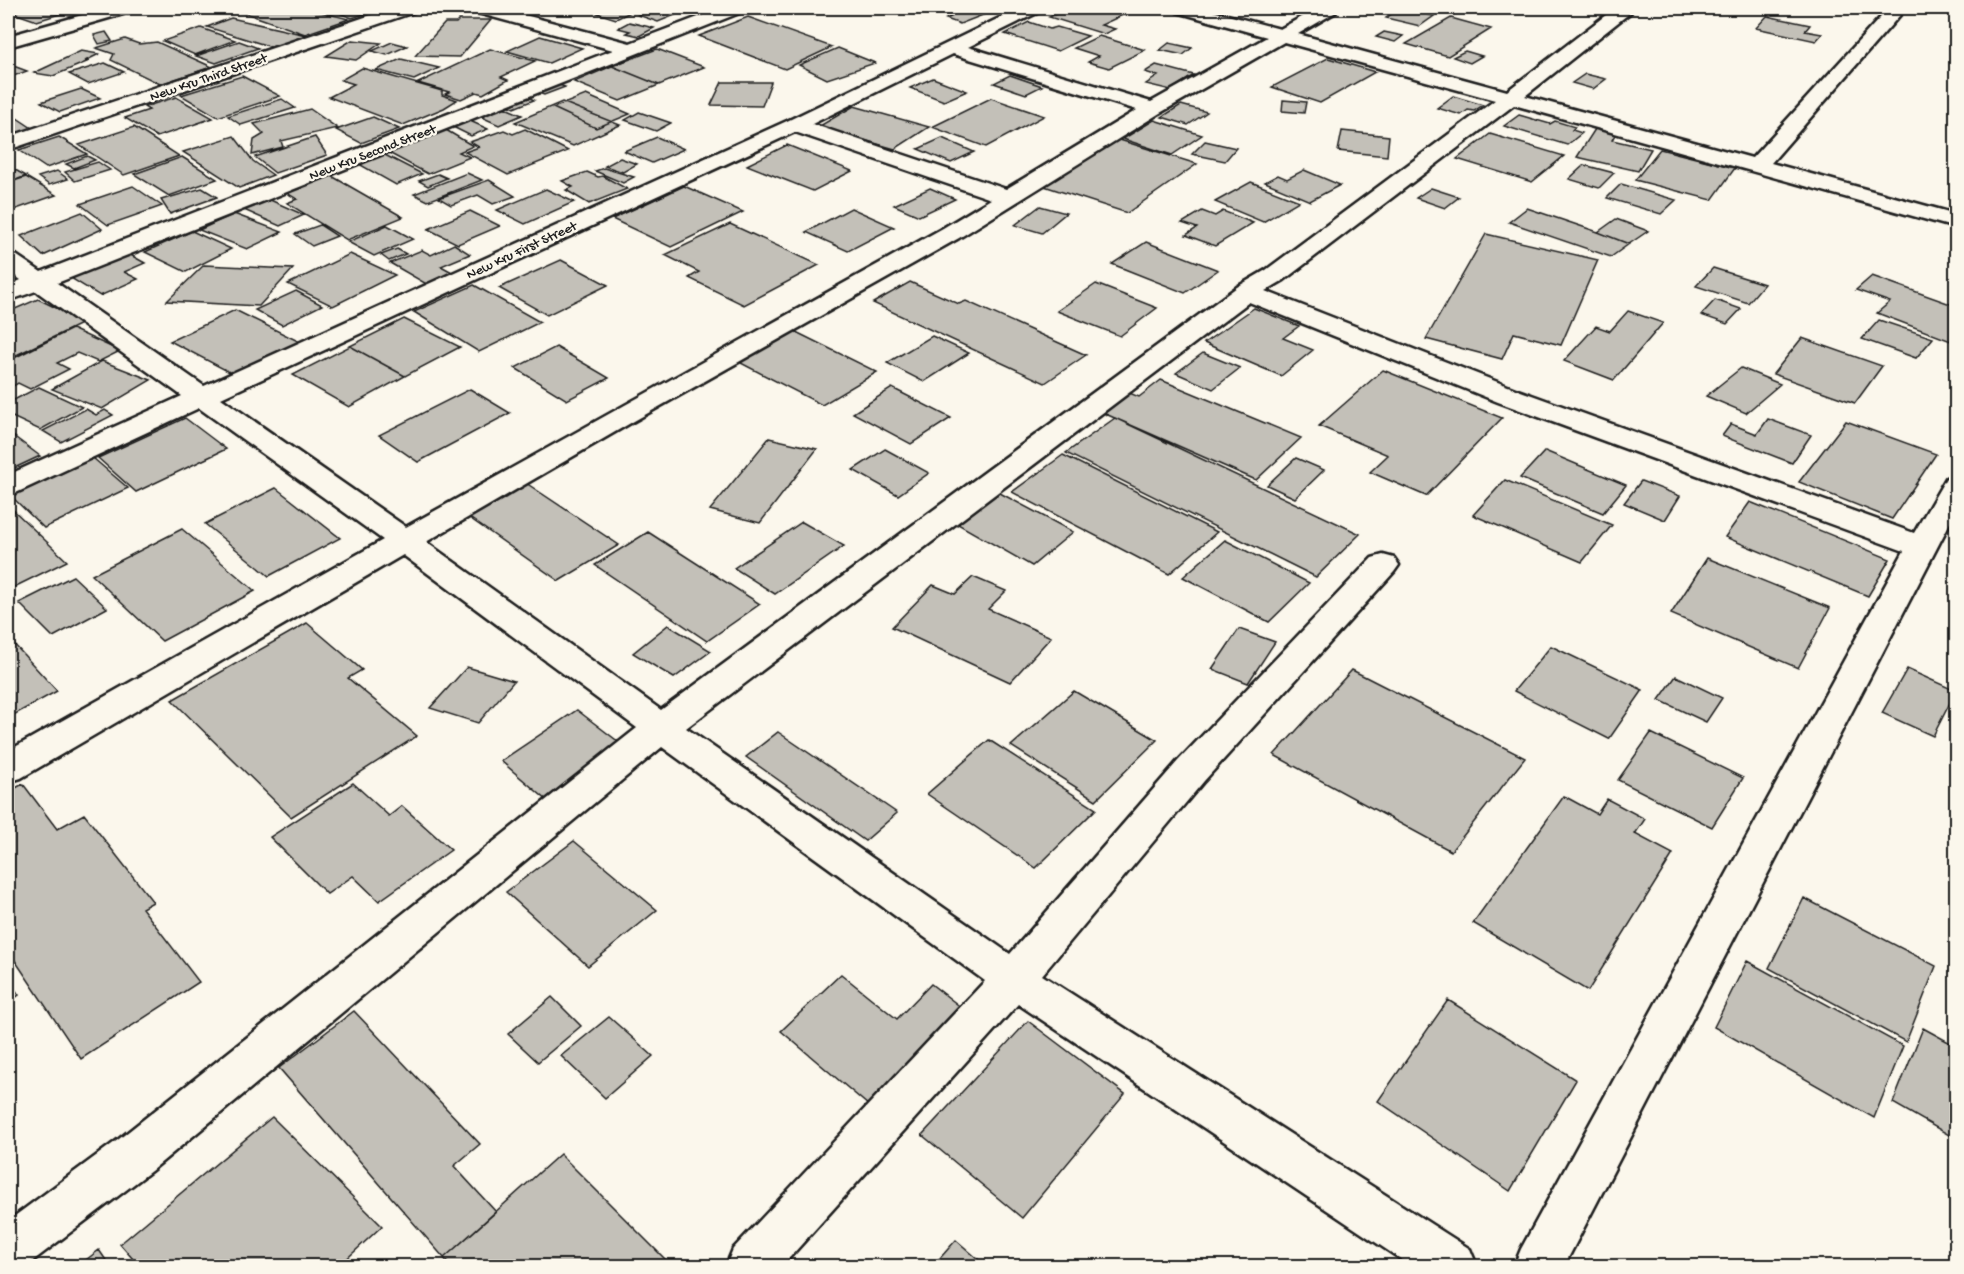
<svg xmlns="http://www.w3.org/2000/svg" width="1964" height="1274" font-family="'Gochi Hand',sans-serif">
  <style>
    .building { fill: #c3c0b8; stroke: #1c1c1c; stroke-width: 1.5 }
    .lines { fill: none; stroke-linecap: round; stroke-linejoin: round }
    .street-casing { stroke: #1c1c1c; stroke-width: 5 }
    .street { fill: #fbf7ec; fill-rule: evenodd }
    .labels { text-anchor: middle; stroke-width: 4.5; stroke-linejoin: round; paint-order: stroke }
    .far-street-label { font-size: 14px; fill: #1c1c1c; stroke: #fbf7ec }
  </style>
  <rect width="100%" height="100%" fill="#fbf7ec"/>
  <filter id="ink" filterUnits="userSpaceOnUse"><feTurbulence type="fractalNoise" baseFrequency=".0167" numOctaves="2"/><feDisplacementMap in="SourceGraphic" scale="12" xChannelSelector="R" yChannelSelector="G"/><feConvolveMatrix kernelMatrix="1 2 1 2 8 2 1 2 1" color-interpolation-filters="sRGB"/></filter>
  <g filter="url(#ink)">
    <path class="building" d="M8 8H79L37 21 8 11Z
      M231 8H305L349 19 305 34Z
      M326 8H382L352 18Z
      M601 8H639L616 19 597 13 604 10 598 9Z
      M657 8H678L666 12 675 15 658 22 638 15Z
      M969 8H995L998 9 960 24 946 19 951 17 943 15Z
      M1070 8H1138L1101 25 1115 29 1104 34 1049 17Z
      M1400 8 1434 16 1420 26 1386 18Z
      M1767 16 1810 25 1805 31 1822 34 1816 41 1756 28Z
      M748 17 832 47 785 69 699 36Z
      M231 18 306 35 275 48 207 27Z
      M1451 18 1491 29 1448 56 1406 44Z
      M459 20H491L460 57 415 56 445 23H456Z
      M629 22 654 28 639 36 626 33 630 31 618 28Z
      M1029 22 1050 29 1057 27 1088 36 1058 51 1005 34Z
      M201 28 235 40 195 55 163 41Z
      M106 32 112 41 99 44 94 35Z
      M1384 32 1403 36 1395 42 1376 37Z
      M540 36 582 48 549 63 507 51Z
      M1099 36 1145 50 1109 68 1088 62 1099 56 1074 48Z
      M125 39 139 44 157 42 212 67 160 84 111 60 114 54 96 48Z
      M352 40 381 43 356 60 326 56Z
      M239 41 258 48 216 63 196 56Z
      M392 42 407 46 387 55 372 51Z
      M1169 43 1192 48 1183 55 1160 50Z
      M838 48 875 63 827 79 799 65Z
      M490 49 535 61 501 77 508 80 483 94 476 92 461 99 445 94 449 92 418 83Z
      M657 49 704 67 659 85 612 66Z
      M81 51 99 54 85 61H89L53 76 34 73Z
      M1465 51 1482 56 1470 63 1453 57Z
      M1328 58 1375 72 1320 103 1272 87Z
      M401 59 439 68 414 80 376 70Z
      M105 63 124 72 88 84 69 74Z
      M8 64 27 71 8 78Z
      M1156 65 1194 75 1171 90 1146 84 1158 76 1145 72Z
      M612 66 659 85 620 101 574 82Z
      M362 68 442 91V95L457 100 444 108 403 125 329 97 354 84 341 80Z
      M1585 74 1606 79 1593 89 1572 83Z
      M1010 75 1042 86 1026 94 994 83Z
      M242 76 280 96 218 117 181 95Z
      M933 78 967 91 944 101 910 88Z
      M722 82H771L762 106 711 105Z
      M553 83 565 87 544 95 532 91Z
      M81 89 100 98 60 112 41 102Z
      M522 94 534 100 514 108 501 102Z
      M586 95 630 114 596 128 553 108Z
      M1453 96 1483 105 1474 111 1468 110 1461 115 1437 108Z
      M176 97 213 118 157 137 125 118 149 110 144 107Z
      M991 98 1044 116 986 147 932 127Z
      M282 99 295 108 241 125 228 116Z
      M1283 100 1306 102 1304 113 1282 111Z
      M562 102 620 125 573 146 515 122Z
      M1181 105 1207 112 1188 125 1162 117Z
      M501 106 522 115 499 125 477 115Z
      M854 106 929 127 895 149 818 127Z
      M310 109 337 128 281 141 283 147 252 155 254 140 264 134 254 124Z
      M8 112 35 130 8 138Z
      M639 112 671 123 656 131 625 120Z
      M1519 115 1550 124 1555 121 1575 127 1572 130 1582 133 1567 145 1504 126Z
      M373 117 399 129 361 143 336 130Z
      M1154 120 1202 135 1172 155 1123 139Z
      M470 121 488 129 471 136 453 127Z
      M134 127 179 156 124 175 79 145Z
      M525 129 568 151 508 175 465 152 479 147 470 142 504 130 513 134Z
      M1595 129 1616 133 1612 140 1651 149 1638 171 1577 157Z
      M446 130 473 146 459 152 470 157 428 174 387 152Z
      M1342 131 1389 136 1387 156 1338 151Z
      M1490 134 1564 156 1532 182 1457 159Z
      M234 136 253 161 273 175 239 188 183 152Z
      M59 137 87 154 46 168 19 150Z
      M315 137 327 155 275 173 255 157Z
      M657 137 684 149 652 163 624 151Z
      M1110 137 1197 164 1127 213 1038 184Z
      M942 138 974 152 951 163 918 149Z
      M1205 141 1236 148 1225 161 1192 154Z
      M787 145 852 171 813 191 747 165Z
      M1660 149 1735 168 1712 200 1635 180Z
      M383 154 422 174 396 185 357 163Z
      M87 156 95 160 74 168 66 164Z
      M182 157 217 179 169 196 134 174Z
      M620 158 637 164 623 172 605 166Z
      M98 162 110 170 75 181 65 172Z
      M1584 165 1614 173 1599 188 1569 179Z
      M8 166 26 176 8 183Z
      M604 168 634 177 623 183 595 171Z
      M1304 170 1340 185 1310 201 1265 182 1278 175 1287 179Z
      M57 171 68 179 49 185 38 177Z
      M587 172 598 177 603 176 627 189 589 204 566 190 573 187 562 181Z
      M467 173 482 180 428 201 414 194Z
      M438 174 447 178 428 186 419 181Z
      M330 175 403 217 347 240 287 203 297 199 285 192Z
      M26 177 56 195 8 212V183Z
      M489 180 515 196 493 204 478 195 451 205 439 198Z
      M1251 182 1299 201 1263 222 1215 202Z
      M1621 184 1676 200 1661 214 1607 198Z
      M133 186 162 206 108 225 80 204Z
      M684 186 743 212 671 247 612 219Z
      M202 188 217 197 170 214 161 200Z
      M930 188 955 199 919 216 894 205Z
      M1431 188 1459 197 1445 208 1416 198Z
      M546 189 574 202 525 224 497 210Z
      M268 199 304 215 280 226 244 210Z
      M1040 206 1066 213 1042 233 1015 225Z
      M851 208 894 227 848 251 806 232Z
      M1527 208 1598 232 1629 244 1611 257 1509 222Z
      M470 211 500 226 458 244 428 229Z
      M1202 211 1215 216 1223 211 1253 223 1215 246 1186 235 1197 228 1182 223Z
      M82 212 102 229 43 256 21 236Z
      M234 214 282 232 247 249 199 230Z
      M1616 219 1648 231 1629 244 1598 232Z
      M730 224 819 265 744 305 689 278 699 272 665 255Z
      M320 225 337 236 312 246 295 234Z
      M387 225 413 239 374 256 348 242Z
      M192 231 231 249 186 272 145 252Z
      M1486 234 1598 260 1561 345 1514 333 1502 359 1426 339Z
      M1146 242 1218 270 1185 293 1112 264Z
      M454 244 470 254 441 266 454 273 428 285 390 263 422 250 431 255Z
      M397 249 406 254 389 261 381 255Z
      M127 253 145 263 124 272 138 279 100 296 69 277Z
      M350 254 395 275 333 306 288 284Z
      M561 260 608 285 547 315 499 288Z
      M204 265 293 269 259 306 167 301Z
      M1713 268 1764 284 1748 303 1696 286Z
      M1872 276 1956 306V343L1877 313 1890 302 1856 290Z
      M910 282 959 304 966 301 1086 355 1045 383 873 303Z
      M1096 284 1157 308 1120 336 1057 311Z
      M474 285 540 322 479 352 414 312Z
      M296 291 322 305 282 325 255 310Z
      M38 299 85 322 8 359V312Z
      M1715 300 1741 309 1727 324 1701 315Z
      M1254 308 1299 326 1283 338 1313 350 1281 376 1204 343Z
      M235 310 302 343 237 376 170 341Z
      M1628 311 1663 323 1614 380 1564 361 1596 326 1610 331Z
      M404 319 460 347 405 376 350 346Z
      M1879 320 1933 338 1916 358 1862 339Z
      M72 329 120 351 98 362 77 353 57 363 69 369 30 389 18 383 8 389V361Z
      M792 330 877 372 822 405 737 361Z
      M932 336 969 353 924 382 887 363Z
      M1802 338 1882 366 1855 403 1773 374Z
      M350 346 405 376 349 407 293 375Z
      M556 347 609 378 567 400 515 368Z
      M1203 353 1240 368 1213 389 1176 373Z
      M102 361 151 380 102 409 52 389Z
      M1741 368 1780 384 1746 413 1706 396Z
      M1383 370 1502 418 1426 496 1370 472 1388 455 1319 426Z
      M1161 380 1301 438 1256 480 1101 412 1127 392 1139 397Z
      M39 387 82 407 40 430 8 415V403Z
      M892 388 951 418 911 444 853 413Z
      M470 389 510 413 418 462 379 435Z
      M86 409 96 415 105 410 113 415 61 442 43 431Z
      M185 418 226 449 136 492 98 458Z
      M1115 418 1360 534 1316 577 1066 453Z
      M1768 419 1811 435 1792 463 1722 436 1731 424 1757 434Z
      M1846 421 1936 454 1892 519 1799 482Z
      M8 432 40 456 8 471Z
      M769 438 817 449 760 523 710 510Z
      M885 449 929 473 898 495 853 470Z
      M1545 451 1626 485 1603 513 1520 478Z
      M1063 455 1217 532 1169 574 1012 492Z
      M93 458 128 488 44 528 11 496Z
      M1296 458 1324 470 1295 498 1267 485Z
      M1505 480 1612 525 1582 562 1473 515Z
      M523 481 619 545 559 581 464 514Z
      M1641 481 1680 496 1665 520 1624 503Z
      M276 488 340 538 269 576 205 524Z
      M998 492 1073 532 1032 566 956 523Z
      M1750 502 1890 559 1868 596 1725 537Z
      M8 505 67 561 8 590Z
      M802 522 844 546 775 594 734 568Z
      M182 529 255 591 162 641 92 575Z
      M648 532 760 604 707 641 595 565Z
      M1225 540 1309 583 1269 622 1183 577Z
      M1707 558 1830 608 1798 668 1671 614Z
      M73 576 107 608 53 637 19 603Z
      M973 577 1006 591 988 609 1051 637 1010 682 892 627 933 585 955 594Z
      M307 623 362 670 348 678 417 736 291 817 172 700Z
      M668 625 711 651 674 678 633 653Z
      M1239 629 1275 642 1248 683 1212 669Z
      M12 642 57 691 8 718V645Z
      M1551 646 1643 690 1609 739 1514 691Z
      M467 667 514 681 478 723 430 708Z
      M1907 669 1956 691 1933 736 1882 713Z
      M1352 670 1525 758 1451 851 1274 755Z
      M1676 676 1722 698 1706 722 1659 700Z
      M1074 691 1157 740 1096 800 1011 746Z
      M577 710 624 746 548 801 501 761Z
      M778 732 897 813 865 841 746 757Z
      M1651 733 1743 778 1712 827 1618 780Z
      M989 740 1096 809 1036 868 927 794Z
      M353 783 389 816 402 806 451 850 379 901 353 876 327 894 270 837Z
      M23 784 57 829 84 814 153 902 142 908 199 982 81 1059 8 950V792Z
      M1564 796 1597 814 1607 799 1645 819 1635 834 1673 854 1588 991 1473 923Z
      M574 841 657 910 588 966 506 892Z
      M1804 898 1936 966 1906 1042 1769 968Z
      M1747 961 1903 1046 1874 1118 1714 1027Z
      M841 974 897 1019 931 984 962 1008 868 1105 781 1031Z
      M8 979 19 995 8 1003Z
      M552 997 581 1026 538 1062 508 1034Z
      M1448 1000 1576 1080 1510 1191 1378 1101Z
      M354 1011 480 1144 454 1166 496 1212 444 1258 279 1068Z
      M609 1017 653 1056 605 1098 561 1056Z
      M1028 1021 1125 1094 1022 1218 922 1135Z
      M1923 1028 1956 1046V1139L1893 1103Z
      M272 1117 382 1226 339 1266H139L120 1244Z
      M560 1154 672 1266H451L444 1258Z
      M956 1240 986 1266H933Z
      M99 1250 110 1266H78Z"/>
    <g class="lines">
      <defs>
        <path id="street" d="M107 8H133L130 12 8 47V36Z
          M392 8H417L414 12 8 150V137Z
          M472 8H498L630 43 722 8H745L742 12 57 283 204 386 787 121 1020 8H1042L1039 12 968 47 1151 102 1267 37 1177 12 1175 8H1201L1280 29 1318 8H1338L1336 12 1298 34 1507 91 1615 8H1633L1631 12 1525 96 1752 158 1889 8H1906L1771 163 1956 214V228L1514 105 1284 280 1265 291 1518 390 1914 533 1946 478 1956 475V511L1564 1266H1514L1521 1249 1904 551 1498 402 1249 302 686 728 1010 954 1178 761 1372 558 1383 555 1394 558 1399 565 1394 572 1204 781 1042 975 1470 1249 1477 1266H1411L1018 1004 782 1266H726L733 1249 985 981 662 747 151 1171 26 1266H8V1221L119 1139 637 728 403 555 21 778 8 782V751L383 540 199 408 18 492 8 495V475L182 396 36 291 8 301V286L21 280 8 271V253L16 255 41 272 613 50 474 12ZM1284 42 1495 100 1266 270 1237 287 661 710 426 542 634 421 959 238 1160 113ZM953 54 1137 110 1006 189 812 124ZM795 132 991 199 943 228 406 527 221 398Z"/>
      </defs>
      <use href="#street" class="street-casing"/>
      <use href="#street" class="street"/>
    </g>
  </g>
  <g class="labels">
    <g class="far-street-label">
      <text transform="translate(208 76) rotate(-19)" y="5">New Kru Third Street</text>
      <text transform="translate(372 151) rotate(-21)" y="5">New Kru Second Street</text>
      <text transform="translate(521 249) rotate(-25)" y="5">New Kru First Street</text>
    </g>
  </g>
  <rect width="1964" height="1274" fill="none" stroke="#fbf7ec" stroke-width="30"/>
  <rect x="15" y="15" width="1934" height="1244" fill="none" stroke="#1c1c1c" stroke-width="2" filter="url(#ink)"/>
</svg>
